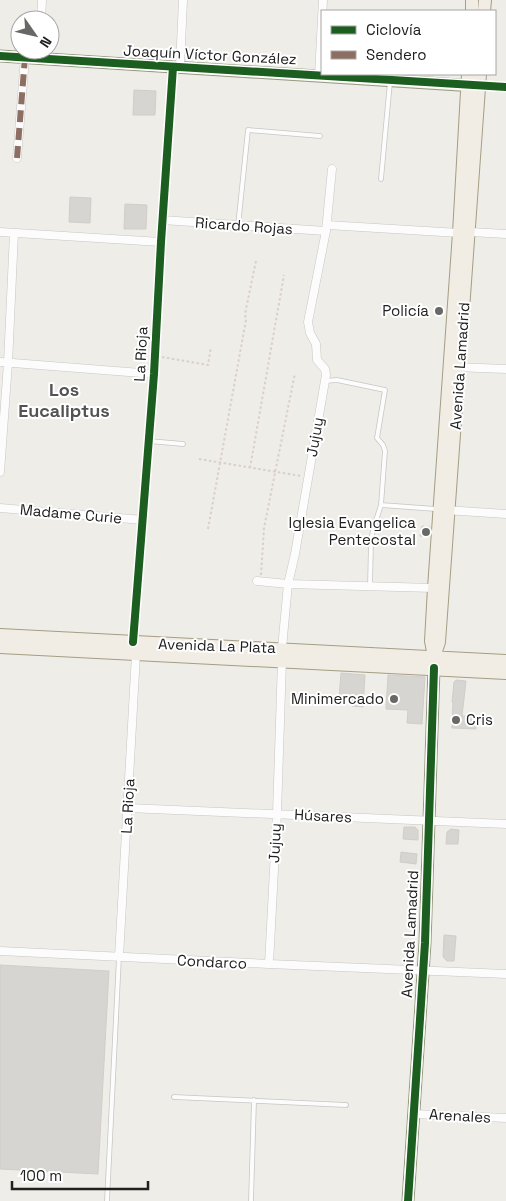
<svg xmlns="http://www.w3.org/2000/svg" width="506" height="1201" font-family="'Space Grotesk',sans-serif">
  <style>
    .building { fill: #d6d5d1; stroke: #d1cec9 }
    .lines { fill: none; stroke-linecap: round; stroke-linejoin: round }
    .lane-casing { stroke: #c7c6c4; stroke-width: 5.5 }
    .street-casing { stroke: #c7c6c4; stroke-width: 9 }
    .secondary-casing { stroke: #95997f; stroke-width: 13 }
    .primary-casing { stroke: #a59d84; stroke-width: 14 }
    .path { stroke: #dcceca; stroke-width: 2; stroke-dasharray: 2.5 2.5; stroke-linecap: butt }
    .lane { stroke: #fcfcfc; stroke-width: 4 }
    .street { stroke: #fcfcfc; stroke-width: 8 }
    .secondary { stroke: #f3f5eb; stroke-width: 11 }
    .primary { stroke: #f1ede5; stroke-width: 12 }
    .quiet { stroke: #8d6e63; stroke-width: 6; stroke-dasharray: 12 6; stroke-linecap: butt }
    .cycleway-casing { stroke: #fff; stroke-width: 11 }
    .cycleway { stroke: #1b5e20; stroke-width: 8 }
    .poi-dot { fill: #686866; stroke: #fff; stroke-width: 2 }
    .labels { text-anchor: middle; stroke-width: 4; stroke-linejoin: round; paint-order: stroke }
    .street-label { font-size: 15px; fill: #202020; stroke: #fff }
    .poi-label { font-size: 15px; fill: #202020; stroke: #fff; text-anchor: end }
    .quarter-label { font-size: 18px; font-weight: bold; fill: #535353; stroke: #fff }
  </style>
  <rect width="100%" height="100%" fill="#eeede8"/>
  <path class="building" d="M134 90 156 91 155 115H133Z
    M70 197 91 198 90 223 69 222Z
    M125 204 147 205 146 229H124Z
    M422 526 430 527 429 537 420 536Z
    M341 673 365 675 363 707 352 706V699H339Z
    M388 675 425 677 422 724 407 723 408 710 386 709Z
    M456 680 466 681 462 716H476V729L452 728 453 702H452L454 682Z
    M404 827H415L418 830V840L403 839Z
    M451 829 459 830 458 844H446L447 832Z
    M401 852 417 854 416 864 400 862Z
    M444 935 456 936 454 961H447L443 957Z
    M0 965 109 971 98 1174 0 1169Z"/>
  <g class="lines">
    <defs>
      <path id="lane" d="M381 179 390 82
        M238 226 248 130 320 136
        M325 381 337 380 385 390 377 438 383 445 385 451 381 505 373 530 371 541 370 587
        M149 441 183 444
        M381 505 436 509
        M174 1097 346 1105
        M107 1201 119 957
        M251 1201 254 1100"/>
      <path id="street" d="M41 20 42 0
        M39 58V50
        M180 67 183 0
        M319 75 323 0
        M479 86 506 87
        M17 158 25 57
        M162 220 326 231
        M327 225 459 233 470 232 506 234
        M0 232 161 242
        M0 362 154 374
        M455 367 506 369
        M0 472 8 363 14 233
        M0 508 143 520
        M445 510 506 514
        M257 581 288 584 434 588
        M133 642 154 374 161 242 173 67
        M282 648 288 584 295 554 326 375 325 369 317 360 316 344 310 333 308 322 326 231 332 169
        M128 808 506 824
        M0 951 269 964 506 974
        M119 957 136 654
        M269 964 277 813 282 661
        M413 1114 506 1118"/>
      <path id="secondary" d="M0 56 475 86
        M408 1201 425 943 434 668"/>
      <path id="primary" d="M472 11V0
        M484 11 485 0
        M0 635 506 661
        M0 647 506 673
        M434 657 439 642 480 74
        M434 668V657L431 641 434 588 459 233 468 74"/>
    </defs>
    <use href="#lane" class="lane-casing"/>
    <use href="#street" class="street-casing"/>
    <use href="#secondary" class="secondary-casing"/>
    <use href="#primary" class="primary-casing"/>
    <path class="path" d="M162 357 208 365 211 347
      M199 459 301 476
      M250 468 284 275
      M208 529 246 320 245 314 256 261
      M261 575 264 528 295 373"/>
    <use href="#lane" class="lane"/>
    <use href="#street" class="street"/>
    <use href="#secondary" class="secondary"/>
    <use href="#primary" class="primary"/>
    <path class="quiet" d="M17 158 25 57"/>
    <defs>
      <path id="cycleway" d="M0 56 506 87
        M133 642 154 374 161 242 173 67
        M408 1201 425 943 434 668"/>
    </defs>
    <use href="#cycleway" class="cycleway-casing"/>
    <use href="#cycleway" class="cycleway"/>
  </g>
  <g class="poi-dot">
    <circle cx="439" cy="311" r="5"/>
    <circle cx="426" cy="532" r="5"/>
    <circle cx="394" cy="699" r="5"/>
    <circle cx="456" cy="720" r="5"/>
  </g>
  <g class="labels">
    <g class="street-label">
      <text transform="translate(210 55) rotate(3)" y="5">Joaquín Víctor González</text>
      <text transform="translate(244 226) rotate(4)" y="5">Ricardo Rojas</text>
      <text transform="translate(141 354) rotate(-87)" y="5">La Rioja</text>
      <text transform="translate(460 366) rotate(-86)" y="5">Avenida Lamadrid</text>
      <text transform="translate(315 437) rotate(-80)" y="5">Jujuy</text>
      <text transform="translate(71 514) rotate(5)" y="5">Madame Curie</text>
      <text transform="translate(217 646) rotate(2)" y="5">Avenida La Plata</text>
      <text transform="translate(128 806) rotate(-87)" y="5">La Rioja</text>
      <text transform="translate(323 816) rotate(3)" y="5">Húsares</text>
      <text transform="translate(275 843) rotate(-87)" y="5">Jujuy</text>
      <text transform="translate(410 934) rotate(-87)" y="5">Avenida Lamadrid</text>
      <text transform="translate(212 962) rotate(3)" y="5">Condarco</text>
      <text transform="translate(460 1116) rotate(3)" y="5">Arenales</text>
    </g>
    <g class="poi-label">
      <text x="429" y="316">Policía</text>
      <text x="416" y="528">Iglesia Evangelica<tspan x="416" dy="17">Pentecostal</tspan></text>
      <text x="384" y="704">Minimercado</text>
      <text x="466" y="725" text-anchor="start">Cris</text>
    </g>
    <g class="quarter-label">
      <text x="64" y="396">Los<tspan x="64" dy="21">Eucaliptus</tspan></text>
    </g>
  </g>
  <rect x="321" y="10" width="175" height="65" fill="#ffffff" stroke="#a6a6a6"/>
  <rect x="331" y="26" width="25" height="8" fill="#1b5e20" stroke="#a6a6a6"/>
  <text x="366" y="35" font-size="15" fill="#202020">Ciclovía</text>
  <rect x="331" y="51" width="25" height="8" fill="#8d6e63" stroke="#a6a6a6"/>
  <text x="366" y="60" font-size="15" fill="#202020">Sendero</text>
  <g transform="translate(35 35) rotate(124)"><circle r="24" fill="#ffffff" stroke="#a6a6a6"/>
  <path d="M0-4L9 19L0 12L-9 19Z" fill="#686866"/>
  <text y="-8" font-size="14" font-weight="bold" text-anchor="middle" fill="#202020">N</text>
  </g>
  <path d="M12 1181v8h136v-8" fill="none" stroke="#202020" stroke-width="2.5"/>
  <text x="20" y="1181" font-size="15" fill="#202020" stroke="#ffffff" stroke-width="4" paint-order="stroke">100 m</text>
</svg>
